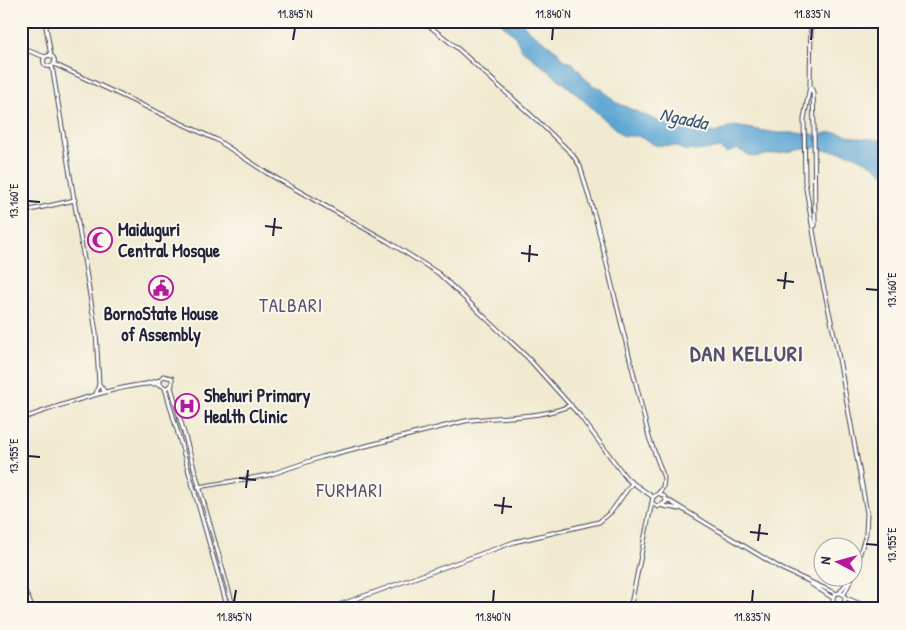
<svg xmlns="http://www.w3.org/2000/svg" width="906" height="630" font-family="'Patrick Hand',sans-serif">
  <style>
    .water { fill: #5ca5d3; stroke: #3f6487 }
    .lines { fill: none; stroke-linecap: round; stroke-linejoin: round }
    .tertiary-casing { stroke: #414051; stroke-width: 5 }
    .secondary-casing { stroke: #414051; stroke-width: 5 }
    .tertiary { stroke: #fff; stroke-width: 3 }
    .secondary { stroke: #fff; stroke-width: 3 }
    .ticks { fill: none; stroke: #22223b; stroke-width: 2 }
    .labels { text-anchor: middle; stroke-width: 4; stroke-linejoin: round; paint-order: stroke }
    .poi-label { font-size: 18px; font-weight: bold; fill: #22223b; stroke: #fbf7ec; text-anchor: start }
    .water-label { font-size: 19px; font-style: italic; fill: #395678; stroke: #fbf7ec }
    .neighbourhood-label { font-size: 19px; letter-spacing: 1px; fill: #565071; stroke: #fbf7ec }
    .district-label { font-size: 22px; font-weight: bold; letter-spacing: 1px; fill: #565071; stroke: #fbf7ec }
    .neatline { fill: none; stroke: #22223b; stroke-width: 2 }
    .ticks-label { font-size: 12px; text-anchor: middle; fill: #22223b }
  </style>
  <rect width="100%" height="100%" fill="#fbf7ec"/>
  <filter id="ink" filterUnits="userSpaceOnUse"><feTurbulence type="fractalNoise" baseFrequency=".02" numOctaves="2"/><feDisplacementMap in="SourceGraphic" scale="10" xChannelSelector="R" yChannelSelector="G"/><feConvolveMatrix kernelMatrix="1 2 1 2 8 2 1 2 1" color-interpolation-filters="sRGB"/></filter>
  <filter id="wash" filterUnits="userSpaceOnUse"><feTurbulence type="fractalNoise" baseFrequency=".0096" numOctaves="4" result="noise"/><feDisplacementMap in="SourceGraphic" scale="20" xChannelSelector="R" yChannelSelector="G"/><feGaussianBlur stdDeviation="1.12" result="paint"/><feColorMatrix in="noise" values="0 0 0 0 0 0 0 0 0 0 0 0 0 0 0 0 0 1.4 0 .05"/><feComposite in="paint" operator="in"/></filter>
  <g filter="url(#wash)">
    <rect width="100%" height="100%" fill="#f0ead0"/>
    <path class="water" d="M499 21H521L528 30 557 51 565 61 573 63 586 79 594 86 601 88 615 102 660 122 704 129 715 133 734 126 777 133H809L818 136C835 128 845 136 861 138 869 139 877 138 885 142V175C867 158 845 150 820 150L817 147 753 157 737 149 727 153 720 148 696 151 683 150 676 146 655 145 638 136H623L571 89 521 49 515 36Z"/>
  </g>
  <g filter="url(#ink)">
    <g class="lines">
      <defs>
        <path id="tertiary" d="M423 21 456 47 542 125 572 154 580 166 597 224 649 437 664 478 663 487 659 493
          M21 212 75 200
          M198 487 269 475 322 457 465 421C500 415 538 420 571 405
          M21 583 33 609
          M328 609 514 542 599 522 611 512 632 483"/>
        <path id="secondary" d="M45 21 51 56
          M811 21 810 86 813 92 814 127 815 226
          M21 48 45 57
          M43.5 61a5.5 5.5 0 1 1 11 0a5.5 5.5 0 1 1-11 0Z
          M54 64 217 140 267 173 387 241 438 273 528 358 580 416 627 479 653 497
          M52 66 96 332 99 384 96 394
          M810 86 804 119 805 182 819 266 837 348 867 513 866 534 854 572
          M99 384 105 392
          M146 384 160 380
          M171 387 234 609
          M165 388 228 609
          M21 419C46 410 140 377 161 385 163 386 165 388 167 388L172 385V378L163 376 160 380V385
          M666 499 782 569 835 593
          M663 506 679 509
          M811 584 833 598
          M840 592 850 578
          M833 599a6 6 0 1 1 12 0a6 6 0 1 1-12 0Z
          M844 594 852 578
          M846 598 873 609
          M842 604 862 609
          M630 609 653 497 659 493 665 497 666 502 658 507 652 503
          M828 609 833 602"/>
      </defs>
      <use href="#tertiary" class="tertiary-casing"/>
      <use href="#secondary" class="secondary-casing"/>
      <use href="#tertiary" class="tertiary"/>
      <use href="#secondary" class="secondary"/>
    </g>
  </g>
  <path class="ticks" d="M293 40 295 28M552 40 553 28M811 40 812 28M28 201 40 202M265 226 282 228M273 236 275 218M521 253 538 255M529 262 530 245M777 280 794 282M784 289 786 272M866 289 878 290M28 456 40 457M239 478 256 480M246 488 248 470M494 505 512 507M502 514 504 497M750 532 768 534M758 541 760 524M866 544 878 545M234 602 236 590M493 602 494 590M752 602 753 590"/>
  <defs>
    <symbol id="mosque-ring" viewBox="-11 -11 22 22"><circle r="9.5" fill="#fbf7ec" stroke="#b5179e" stroke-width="1.5"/><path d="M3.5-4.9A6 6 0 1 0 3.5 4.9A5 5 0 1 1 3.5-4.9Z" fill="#b5179e"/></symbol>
    <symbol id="civic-ring" viewBox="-11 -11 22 22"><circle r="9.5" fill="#fbf7ec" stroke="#b5179e" stroke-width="1.5"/><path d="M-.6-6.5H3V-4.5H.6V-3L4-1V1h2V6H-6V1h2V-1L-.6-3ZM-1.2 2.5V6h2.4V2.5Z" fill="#b5179e"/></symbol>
    <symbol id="hospital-ring" viewBox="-11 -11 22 22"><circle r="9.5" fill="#fbf7ec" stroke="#b5179e" stroke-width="1.5"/><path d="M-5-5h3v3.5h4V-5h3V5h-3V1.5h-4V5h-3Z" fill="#b5179e"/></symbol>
  </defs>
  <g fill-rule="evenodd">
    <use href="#mosque-ring" x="86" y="226" width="28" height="28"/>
    <use href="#civic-ring" x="147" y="274" width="28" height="28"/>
    <use href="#hospital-ring" x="173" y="392" width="28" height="28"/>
  </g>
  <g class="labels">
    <g class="poi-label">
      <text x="118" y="236">Maiduguri<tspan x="118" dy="21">Central Mosque</tspan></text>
      <text x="161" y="320" text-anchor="middle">BornoState House<tspan x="161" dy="21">of Assembly</tspan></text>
      <text x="204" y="402">Shehuri Primary<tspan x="204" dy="21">Health Clinic</tspan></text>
    </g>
    <g class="water-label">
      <text transform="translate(684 118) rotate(12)" y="7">Ngadda</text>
    </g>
    <g class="neighbourhood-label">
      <text x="291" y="312">TALBARI</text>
      <text x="350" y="497">FURMARI</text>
    </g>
    <g class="district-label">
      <text x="747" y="361">DAN KELLURI</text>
    </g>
  </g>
  <rect width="906" height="630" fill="none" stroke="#fbf7ec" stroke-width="55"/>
  <g transform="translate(838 562) rotate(276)"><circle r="24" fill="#fbf7ec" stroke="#a4a2a5"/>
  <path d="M0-4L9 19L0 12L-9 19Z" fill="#b5179e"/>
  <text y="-8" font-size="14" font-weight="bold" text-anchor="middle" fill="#22223b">N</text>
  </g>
  <rect x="28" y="28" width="850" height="574" class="neatline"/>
  <g class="ticks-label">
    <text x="295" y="18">11.845°N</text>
    <text x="553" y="18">11.840°N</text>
    <text x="812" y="18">11.835°N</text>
    <text transform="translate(14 201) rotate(-90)" y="4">13.160°E</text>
    <text transform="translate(892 290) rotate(-90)" y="4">13.160°E</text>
    <text transform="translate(14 456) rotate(-90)" y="4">13.155°E</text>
    <text transform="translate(892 545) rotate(-90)" y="4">13.155°E</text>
    <text x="234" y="621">11.845°N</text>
    <text x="493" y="621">11.840°N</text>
    <text x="752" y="621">11.835°N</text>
  </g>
</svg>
